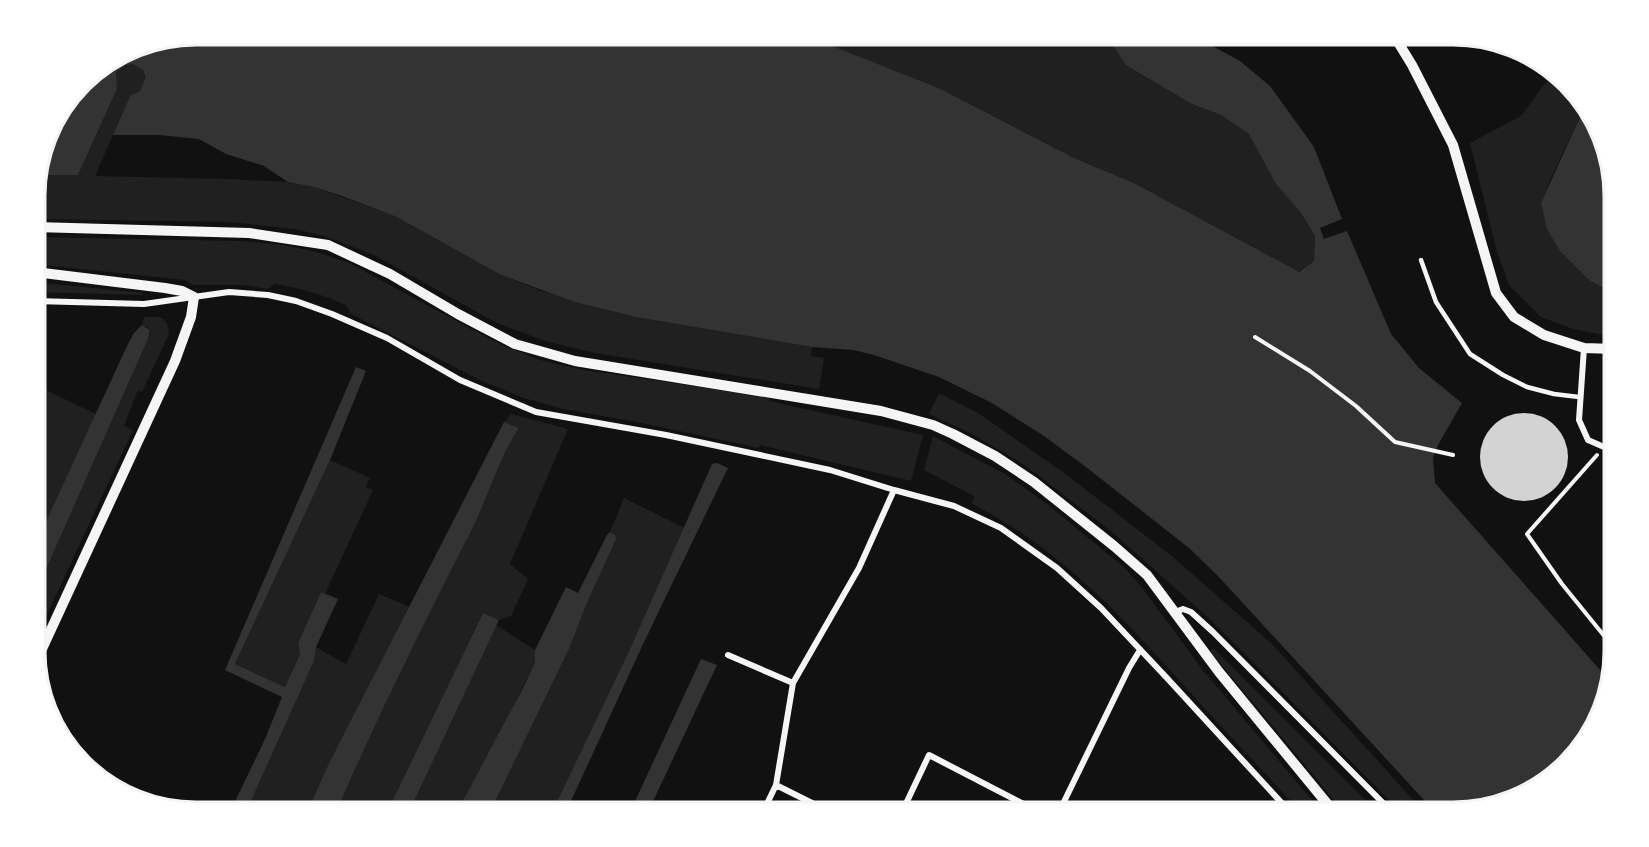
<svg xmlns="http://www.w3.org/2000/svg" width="1649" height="847" font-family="Signika,sans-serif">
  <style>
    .green { fill: #202020 }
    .water { fill: #333 }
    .building { fill: #d3d3d3 }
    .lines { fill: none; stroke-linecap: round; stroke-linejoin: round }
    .path { stroke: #f5f5f5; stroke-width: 4 }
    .service { stroke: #f5f5f5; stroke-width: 4.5 }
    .minor { stroke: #f5f5f5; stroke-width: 6 }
    .tertiary { stroke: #f5f5f5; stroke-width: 10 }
    .rim { fill: none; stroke: #f5f5f5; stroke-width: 3 }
  </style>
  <rect width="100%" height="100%" fill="#111"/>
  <path class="green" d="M805 35H1109L1112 44 1192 104 1221 115 1249 134 1315 236 1314 261 1298 272 1134 183 1074 158 941 89Z
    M133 63 143 70 147 77 140 91 130 96 95 176 227 179 288 182 314 187 398 217 501 275 539 290 602 309 636 317 812 347 811 356 824 358 819 389 595 353 545 341 497 323 374 255 324 236 295 229 229 222 35 219V185L38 175H78L117 89 116 72 125 65Z
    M1549 78C1562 86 1579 92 1585 106L1550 180 1541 204 1606 289 1613 291 1614 337 1573 329 1541 317 1509 285 1497 252 1470 143 1521 116Z
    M35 237 241 241 283 245 317 252 349 263 473 330 502 345 540 360 584 370 770 397 769 401 923 435 911 481 760 445 759 448 637 422 563 409 524 398 482 381 351 314 346 305C323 295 301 288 275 284L268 289 244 285H193L184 280 35 264Z
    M35 282 142 293 143 295 35 292Z
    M144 317H159L163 319 167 323 169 334 142 392 138 390 124 426 133 430 36 638V592L148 339 151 331 147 327 142 325Z
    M35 385 96 414 36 543Z
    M939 393 978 413 1063 472 1173 557 1272 644 1424 812H1401L1212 621 1111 531 1023 464 972 434 929 414Z
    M511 414 568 429 510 564 528 579 511 616 499 620 483 613 387 812H336C378 716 425 622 472 527 489 495 498 458 519 428L504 422Z
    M933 436 1005 474 1047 504 1125 568 1143 589 1202 669 1322 812H1301C1264 772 1226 732 1189 691 1124 619 1060 548 972 504L974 496 924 470Z
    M330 460 370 478 366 487 373 490 325 594 321 592 298 643 300 654 285 687 235 664Z
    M624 498 691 531 683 556 644 643 635 639 552 812H490L569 649 613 533 610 532Z
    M379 594 410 607 328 765 307 812H246L314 661 316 647 346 664Z
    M496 625 535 650V662L498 737 457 812H409Z
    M1213 648 1377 812H1344L1210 651Z"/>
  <path class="water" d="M196 35H805L941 89 1074 158 1134 183 1299 272 1314 261 1315 236 1300 212 1276 184 1249 134 1221 115 1192 104 1126 65 1112 44 1109 35H1192L1240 61 1270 86 1314 147 1342 219 1320 228 1324 239 1347 231 1391 334 1419 368 1462 403 1438 445 1433 458 1435 483 1608 679 1598 722 1542 785 1463 812H1435L1218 576 1189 548 1086 467 1044 436 992 403 939 377 874 355 853 350 812 347 636 317 575 302 501 275 397 217 342 196 314 187 288 182 264 166 226 154 199 139 159 135H113L130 96 140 91 146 77 143 70 133 64 125 65 116 72 117 89 78 175H38L51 125 89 75 135 47Z
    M1585 106 1613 176V291L1606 289 1589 280 1560 251 1547 229 1541 203Z
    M142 325 150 330 148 339 36 592V543L127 346 134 333Z
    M356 367 366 371 330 460 235 664 285 687 300 654 298 643 321 592 338 599 316 647 314 661 246 812H230L265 739 282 697 225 670Z
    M504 422 519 428C499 458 489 494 473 527 425 621 378 716 336 812H307L328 765Z
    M717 463 728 468 644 642 566 812H552L631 647 712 464Z
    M610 532 615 535 616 539 588 600 569 649 490 812H457L524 686 535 662V650L566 587 578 593 607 535Z
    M483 613 499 620 409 812H387Z
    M701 659 717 665 648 812H630Z"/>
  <path class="building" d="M1480 457a44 44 0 1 1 88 0a44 44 0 1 1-88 0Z"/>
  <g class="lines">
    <path class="path" d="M1255 337 1310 371 1356 406 1395 442 1453 455
      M1597 455 1527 534 1562 584 1614 648"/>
    <path class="service" d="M1421 260 1436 302 1470 354 1503 375 1527 387 1554 394 1579 397"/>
    <path class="minor" d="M35 301 144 304 229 292 268 295 296 301 332 314 387 338 460 380 536 412 666 435 830 470 894 490 954 506 1001 528 1057 568 1101 608 1166 677 1290 812
      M1584 348 1579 420 1588 440 1604 447 1614 449
      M1173 613 1183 609 1191 612 1213 632 1392 812
      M728 655 793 683
      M776 785 830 812
      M763 812 776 785 793 683 859 568 894 490
      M902 812 929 755 1039 812
      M1059 812 1129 668 1140 650"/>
    <path class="tertiary" d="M1393 34 1412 65 1453 145 1496 293 1514 317 1544 335 1584 348 1614 349
      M35 227 249 233 328 245 390 274 458 314 515 344 575 361 881 411 933 425 953 434 995 456 1034 482 1114 546 1147 575 1219 672 1334 812
      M35 272 165 288 182 291 194 297 191 317 175 361 36 662"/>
  </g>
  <path d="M0 0H1649V847H0ZM196 45H1453A151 151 0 0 1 1604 196V651A151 151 0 0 1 1453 802H196A151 151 0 0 1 45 651V196A151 151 0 0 1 196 45Z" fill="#fff" fill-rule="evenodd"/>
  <path class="rim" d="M196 45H1453A151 151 0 0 1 1604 196V651A151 151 0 0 1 1453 802H196A151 151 0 0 1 45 651V196A151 151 0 0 1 196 45Z"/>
</svg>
